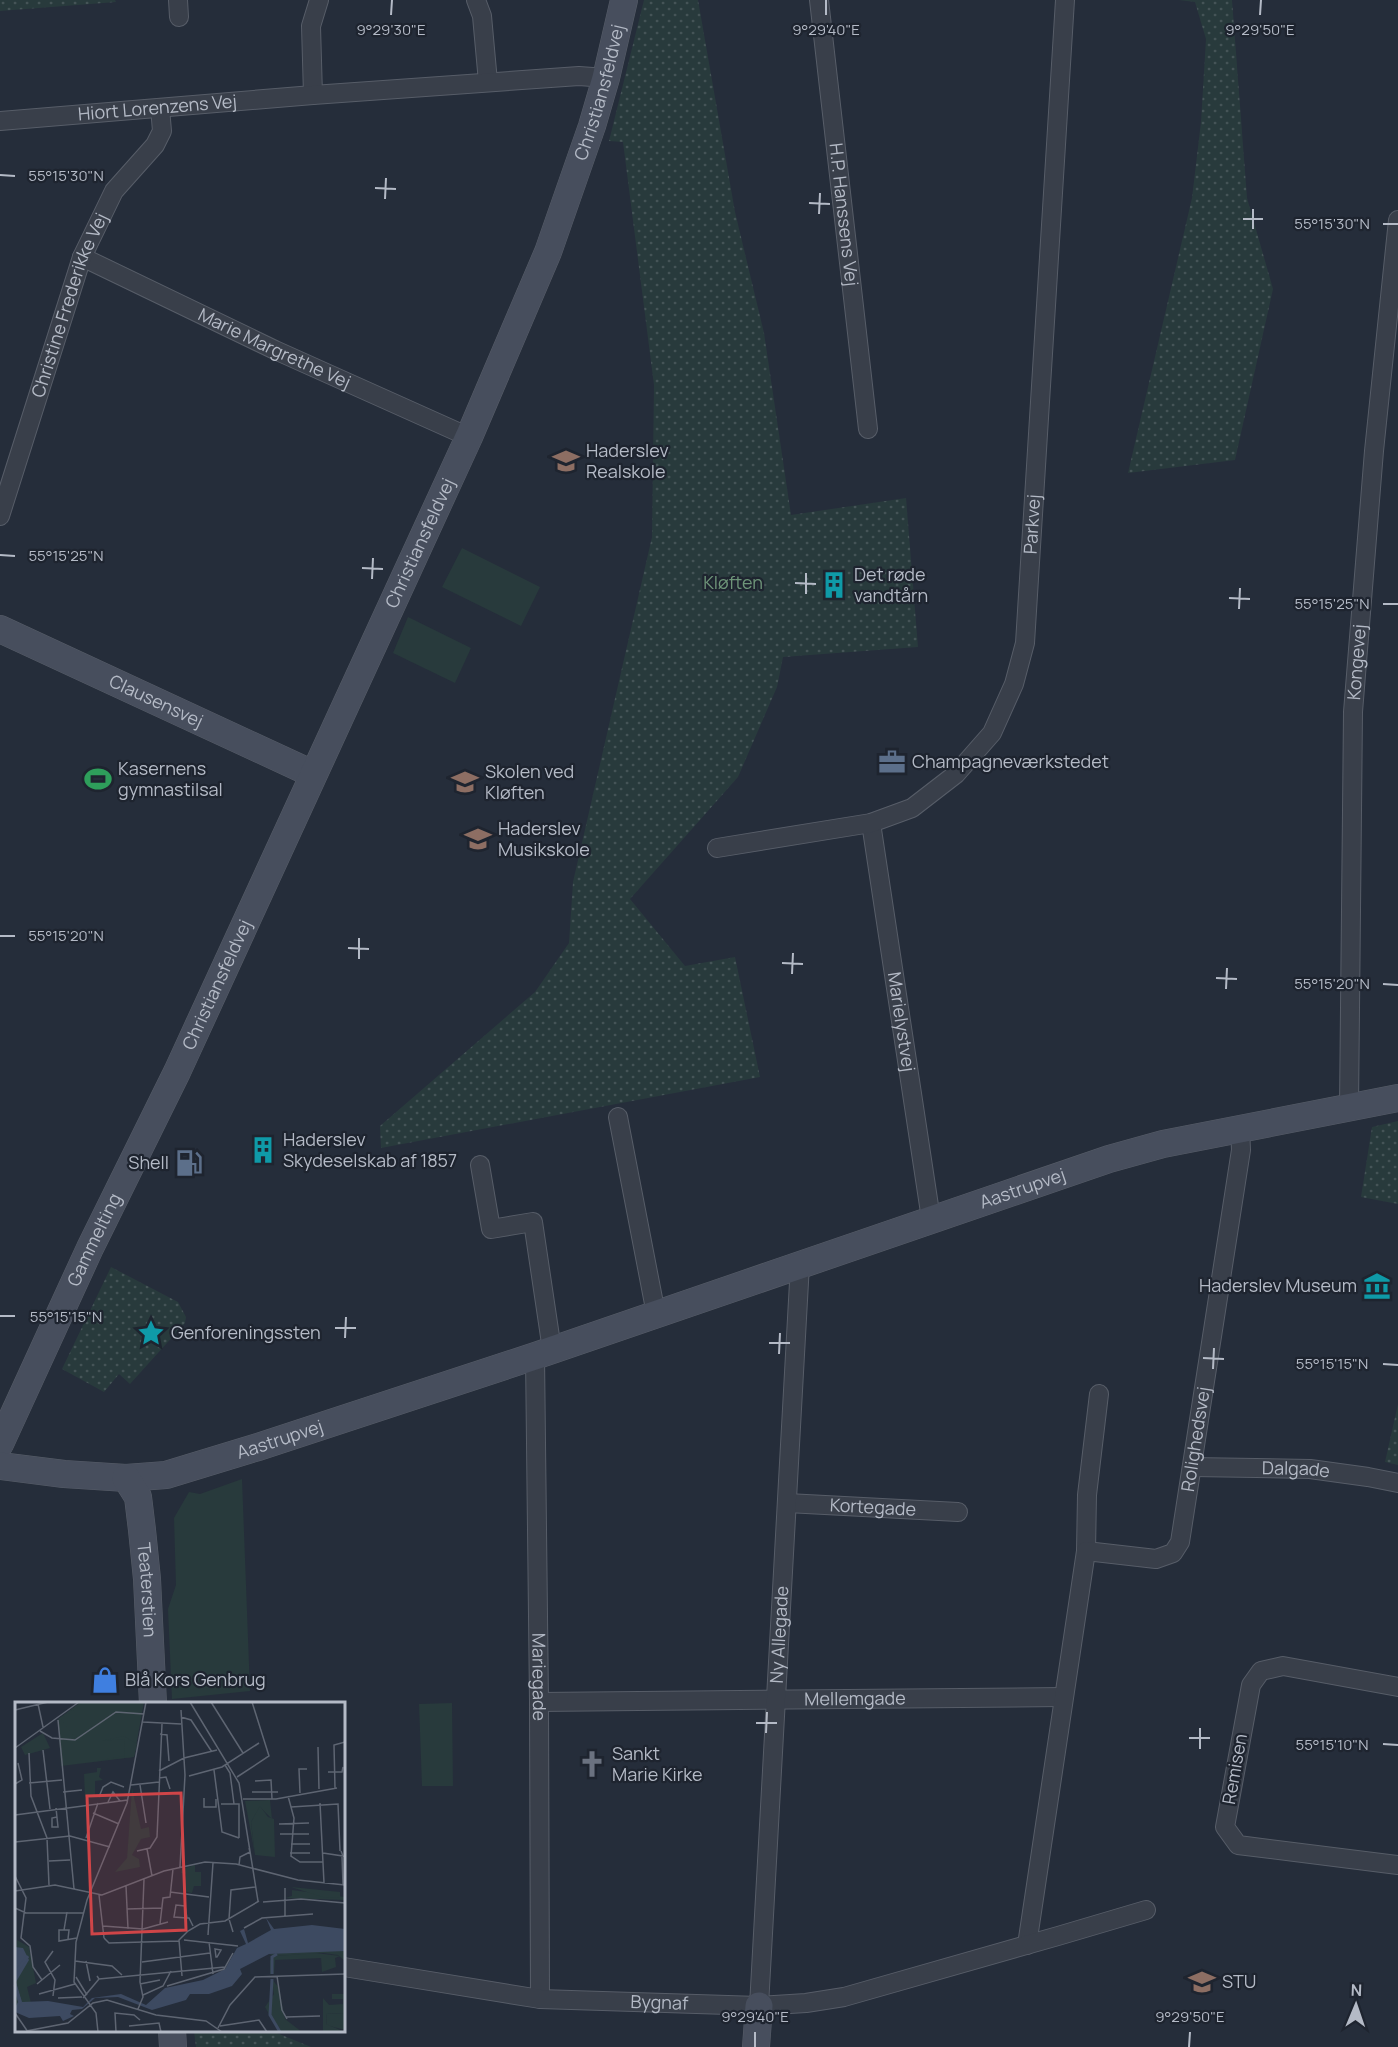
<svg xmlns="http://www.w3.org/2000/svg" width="1398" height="2047" font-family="Manrope,sans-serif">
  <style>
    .green { fill: #283a3c }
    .park { fill: url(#park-dots) }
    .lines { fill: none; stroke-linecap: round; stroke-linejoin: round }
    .street-casing { stroke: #575d68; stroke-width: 20 }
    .secondary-casing { stroke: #575d68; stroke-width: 28 }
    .street { stroke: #393f4a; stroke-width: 18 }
    .secondary { stroke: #474e5d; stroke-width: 27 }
    .ticks { fill: none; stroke: #b4bac6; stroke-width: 2 }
    .labels { text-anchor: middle; stroke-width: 4.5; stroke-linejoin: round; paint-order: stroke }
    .street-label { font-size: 18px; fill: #b4bac6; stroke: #1e242f }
    .poi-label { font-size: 18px; fill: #b4bac6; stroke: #1e242f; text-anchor: start }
    .park-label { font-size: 18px; fill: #6e9579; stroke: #1e242f }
    .inset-river { fill: none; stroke: #3d4a61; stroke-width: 3 }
    .inset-road { fill: none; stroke: #5e6572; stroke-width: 1.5 }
    .view { fill: #cf4548; fill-opacity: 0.15; stroke: #cf4548; stroke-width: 3 }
    .inset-edge { fill: none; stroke: #b4bac6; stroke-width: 3 }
    .ticks-label { font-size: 15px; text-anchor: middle; fill: #b4bac6; stroke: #1e242f; stroke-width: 4.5; stroke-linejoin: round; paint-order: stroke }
  </style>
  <defs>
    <pattern id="park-dots" width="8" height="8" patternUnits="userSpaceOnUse" patternTransform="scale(1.5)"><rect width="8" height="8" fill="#283a3c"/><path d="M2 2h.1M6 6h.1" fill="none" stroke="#455457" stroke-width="1.8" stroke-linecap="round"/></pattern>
  </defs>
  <rect width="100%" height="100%" fill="#252d3a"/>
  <path class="green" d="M462 548 540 587 521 626 442 587Z
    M408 617 471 648 455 683 393 653Z
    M242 1479 250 1691 172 1699 168 1609 176 1585 174 1518 189 1492 200 1494Z
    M452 1703 453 1786H422L419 1704Z"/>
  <path class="park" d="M0 0H115L116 2 0 11Z
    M644 0H698L735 212 764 333 791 515 906 498 918 647 783 657 777 687 738 777 630 899 685 966 735 957 760 1077 381 1148 380 1126 535 992 569 943 573 882 652 537 654 385 623 142 609 141Z
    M1179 0H1232L1247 198 1273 289 1235 460 1128 473 1192 198 1201 122 1206 39 1195 2Z
    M1398 1121V1204L1361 1197 1372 1127Z
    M111 1267 178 1302 186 1317 185 1323 130 1384 119 1374 104 1392 62 1369Z
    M1398 1404V1465L1385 1462Z
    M194 2031H272L311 2047H196Z"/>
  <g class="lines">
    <defs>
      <g id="street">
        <path d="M178 0 179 17"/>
        <path d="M476 0 482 16 488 82"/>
        <path id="s1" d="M819 0 868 429"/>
        <path d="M313 95 311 26 319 0"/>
        <path id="s2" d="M0 121 313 95 579 76 606 78"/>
        <path id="s3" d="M82 257 275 350 469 437"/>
        <path id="s4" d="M0 516 82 257 114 191 155 145 162 131 160 108"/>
        <path id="s5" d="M871 823 931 1219"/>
        <path id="s6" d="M717 848 871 823 912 808 956 774 992 733 1014 684 1025 643 1065 0"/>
        <path id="s7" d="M1349 1108 1353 712 1374 451 1398 220"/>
        <path d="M618 1117 656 1314"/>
        <path d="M480 1165 491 1229 533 1222 552 1350"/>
        <path id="s8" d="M535 1356 539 1702 540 1999"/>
        <path id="s9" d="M1192 1467 1310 1469 1368 1477 1398 1483"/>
        <path id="s10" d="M787 1503 958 1512"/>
        <path d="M1086 1551 1087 1495 1099 1394"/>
        <path d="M1398 1687 1283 1666 1261 1671 1251 1685 1225 1827 1238 1845 1398 1865"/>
        <path id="s11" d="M539 1702 1063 1697"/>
        <path id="s12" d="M1027 1945 1086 1551 1156 1559 1173 1553 1180 1542 1241 1150 1240 1128"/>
        <path id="s13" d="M344 1967 540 1999 759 2006 806 2003 844 1997 1058 1936 1146 1910"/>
        <path id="s14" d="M759 2006 800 1264"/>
      </g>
      <g id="secondary">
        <path id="s15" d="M0 629 313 774"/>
        <path id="s16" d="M0 1444 90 1248 177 1072 469 437 548 252 592 126 606 78 624 0"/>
        <path id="s17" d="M0 1466 64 1474 126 1478 166 1475 258 1447 535 1356 1109 1159 1163 1144 1398 1098"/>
        <path id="s18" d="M126 1478 138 1497 142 1530 147 1579 153 1704"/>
        <path d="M172 2030 173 2047"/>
        <path d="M756 2047 759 2006"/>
      </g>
    </defs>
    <use href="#street" class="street-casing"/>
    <use href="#secondary" class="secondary-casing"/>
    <use href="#street" class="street"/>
    <use href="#secondary" class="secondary"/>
  </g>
  <path class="ticks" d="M391 15 392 0M826 15V0M1260 15 1261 0M0 175 15 176M375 188 396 189M385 199 386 178M809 203 830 204M819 214 820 193M1243 219H1263M1383 224H1398M1253 229V209M0 555 15 556M362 568 383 569M372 579 373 558M795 583 816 584M806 594V573M1229 598 1250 599M1383 604H1398M1239 609 1240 588M0 936H15M348 948 369 949M359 959V938M782 963 803 964M792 974 793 953M1216 978 1237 979M1383 984 1398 985M1226 989 1227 968M0 1316H15M335 1328H356M345 1338 346 1317M769 1343H790M779 1354 780 1333M1203 1358 1224 1359M1383 1364 1398 1365M1213 1369 1214 1348M756 1723H777M766 1733 767 1712M1189 1738H1210M1383 1744 1398 1745M1200 1749V1728M755 2047V2032M1189 2047 1190 2032"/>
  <defs>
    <symbol id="school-bare" viewBox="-9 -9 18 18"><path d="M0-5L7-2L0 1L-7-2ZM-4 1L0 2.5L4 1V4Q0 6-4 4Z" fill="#8d6e63" stroke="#1e242f" stroke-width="2.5" paint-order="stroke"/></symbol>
    <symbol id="building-bare" viewBox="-9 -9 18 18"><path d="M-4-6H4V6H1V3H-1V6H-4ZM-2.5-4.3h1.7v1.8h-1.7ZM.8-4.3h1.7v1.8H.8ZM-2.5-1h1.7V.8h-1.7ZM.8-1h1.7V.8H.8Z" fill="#0f9aa8" stroke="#1e242f" stroke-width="2.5" paint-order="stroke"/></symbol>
    <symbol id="office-bare" viewBox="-9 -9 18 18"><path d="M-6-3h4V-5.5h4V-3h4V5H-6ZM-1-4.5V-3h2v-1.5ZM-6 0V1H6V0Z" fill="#5c6f8a" stroke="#1e242f" stroke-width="2.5" paint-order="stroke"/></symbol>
    <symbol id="stadium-bare" viewBox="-9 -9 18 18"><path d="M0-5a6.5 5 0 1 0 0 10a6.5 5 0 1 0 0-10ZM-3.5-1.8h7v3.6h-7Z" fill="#2e9e5b" stroke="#1e242f" stroke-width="2.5" paint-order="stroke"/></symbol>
    <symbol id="fuel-bare" viewBox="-9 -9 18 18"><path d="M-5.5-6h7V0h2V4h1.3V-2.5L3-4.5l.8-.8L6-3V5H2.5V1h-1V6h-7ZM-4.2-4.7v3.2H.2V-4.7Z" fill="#5c6f8a" stroke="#1e242f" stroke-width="2.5" paint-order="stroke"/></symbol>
    <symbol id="museum-bare" viewBox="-9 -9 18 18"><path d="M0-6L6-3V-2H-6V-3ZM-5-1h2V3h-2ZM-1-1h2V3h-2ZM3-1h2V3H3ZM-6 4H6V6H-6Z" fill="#0f9aa8" stroke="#1e242f" stroke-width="2.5" paint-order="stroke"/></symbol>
    <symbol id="sight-bare" viewBox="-9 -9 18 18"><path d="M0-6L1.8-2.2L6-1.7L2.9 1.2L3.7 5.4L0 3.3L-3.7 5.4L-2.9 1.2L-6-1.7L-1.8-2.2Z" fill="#0f9aa8" stroke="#1e242f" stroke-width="2.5" paint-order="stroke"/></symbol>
    <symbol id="shop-bare" viewBox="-9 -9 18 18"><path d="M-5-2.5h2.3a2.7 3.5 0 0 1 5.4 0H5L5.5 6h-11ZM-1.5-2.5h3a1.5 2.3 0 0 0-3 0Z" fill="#3f7fe0" stroke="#1e242f" stroke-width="2.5" paint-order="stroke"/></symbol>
    <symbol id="church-bare" viewBox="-9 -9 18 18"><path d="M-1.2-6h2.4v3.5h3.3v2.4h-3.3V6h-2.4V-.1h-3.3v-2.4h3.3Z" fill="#6b7280" stroke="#1e242f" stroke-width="2.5" paint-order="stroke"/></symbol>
  </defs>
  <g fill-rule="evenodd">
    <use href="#school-bare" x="547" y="442" width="38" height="38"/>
    <use href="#building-bare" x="815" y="566" width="38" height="38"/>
    <use href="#office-bare" x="873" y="743" width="38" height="38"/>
    <use href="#stadium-bare" x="79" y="760" width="38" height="38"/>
    <use href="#school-bare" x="446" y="763" width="38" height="38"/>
    <use href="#school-bare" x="459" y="820" width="38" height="38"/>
    <use href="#building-bare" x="244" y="1131" width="38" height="38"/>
    <use href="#fuel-bare" x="170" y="1144" width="38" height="38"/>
    <use href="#museum-bare" x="1358" y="1267" width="38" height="38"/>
    <use href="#sight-bare" x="132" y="1314" width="38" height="38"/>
    <use href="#shop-bare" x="86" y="1661" width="38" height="38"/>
    <use href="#church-bare" x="573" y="1745" width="38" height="38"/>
    <use href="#school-bare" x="1183" y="1963" width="38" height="38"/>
  </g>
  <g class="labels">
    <g class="street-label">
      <text dy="6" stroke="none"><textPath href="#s16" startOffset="1480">Christiansfeldvej</textPath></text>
      <text dy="6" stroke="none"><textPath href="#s2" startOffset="158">Hiort Lorenzens Vej</textPath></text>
      <text dy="6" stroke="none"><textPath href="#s1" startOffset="216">H.P. Hanssens Vej</textPath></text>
      <text dy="6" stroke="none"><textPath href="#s4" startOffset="222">Christine Frederikke Vej</textPath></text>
      <text dy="6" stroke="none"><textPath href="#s3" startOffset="213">Marie Margrethe Vej</textPath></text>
      <text dy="6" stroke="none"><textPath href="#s6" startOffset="525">Parkvej</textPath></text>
      <text dy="6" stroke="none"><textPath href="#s16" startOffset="994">Christiansfeldvej</textPath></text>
      <text dy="6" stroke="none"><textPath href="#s7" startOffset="446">Kongevej</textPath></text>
      <text dy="6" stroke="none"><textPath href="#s15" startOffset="172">Clausensvej</textPath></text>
      <text dy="6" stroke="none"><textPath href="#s16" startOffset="508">Christiansfeldvej</textPath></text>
      <text dy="6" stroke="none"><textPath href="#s5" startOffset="201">Marielystvej</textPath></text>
      <text dy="6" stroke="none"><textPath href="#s17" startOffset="1070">Aastrupvej</textPath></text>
      <text dy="6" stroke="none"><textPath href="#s16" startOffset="225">Gammelting</textPath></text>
      <text dy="6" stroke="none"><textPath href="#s12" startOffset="604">Rolighedsvej</textPath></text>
      <text dy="6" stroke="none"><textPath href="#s17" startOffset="286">Aastrupvej</textPath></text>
      <text dy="6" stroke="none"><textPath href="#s9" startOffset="104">Dalgade</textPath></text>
      <text dy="6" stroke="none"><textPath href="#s10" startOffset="86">Kortegade</textPath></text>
      <text dy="6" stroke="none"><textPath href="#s18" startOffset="116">Teaterstien</textPath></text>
      <text dy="6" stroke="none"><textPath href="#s14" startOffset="372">Ny Allegade</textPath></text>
      <text dy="6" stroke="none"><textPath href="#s8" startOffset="321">Mariegade</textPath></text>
      <text dy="6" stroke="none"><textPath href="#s11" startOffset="316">Mellemgade</textPath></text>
      <text transform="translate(1235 1769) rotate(-80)" y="6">Remisen</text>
      <text dy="6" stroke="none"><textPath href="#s13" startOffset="318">Bygnaf</textPath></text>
    </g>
    <g class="poi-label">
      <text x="586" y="457">Haderslev<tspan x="586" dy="21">Realskole</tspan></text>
      <text x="854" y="581">Det røde<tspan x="854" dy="21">vandtårn</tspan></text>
      <text x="912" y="768">Champagneværkstedet</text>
      <text x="118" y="775">Kasernens<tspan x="118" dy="21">gymnastilsal</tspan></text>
      <text x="485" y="778">Skolen ved<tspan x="485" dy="21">Kløften</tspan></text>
      <text x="498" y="835">Haderslev<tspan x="498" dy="21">Musikskole</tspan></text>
      <text x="283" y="1146">Haderslev<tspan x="283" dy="21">Skydeselskab af 1857</tspan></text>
      <text x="169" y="1169" text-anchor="end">Shell</text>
      <text x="1357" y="1292" text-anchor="end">Haderslev Museum</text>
      <text x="171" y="1339">Genforeningssten</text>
      <text x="125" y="1686">Blå Kors Genbrug</text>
      <text x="612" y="1760">Sankt<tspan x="612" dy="21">Marie Kirke</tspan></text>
      <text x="1222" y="1988">STU</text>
    </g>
    <g class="park-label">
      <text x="733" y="589">Kløften</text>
    </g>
  </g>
  <g transform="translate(15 1702)">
    <rect width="330" height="330" fill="#252d3a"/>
    <path d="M66 0H129L119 55 46 64 43 17ZM28 31 35 46 10 53 6 45ZM255 98 257 117 245 105 236 120 240 153 230 99ZM277 188 330 195V198L270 196 277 194ZM312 311 330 312V328L311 323Z" fill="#283a3c"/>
    <path d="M109 34 122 42 119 55 81 59 110 54 109 37 86 39ZM245 104 253 115 259 117 260 155 240 153 236 120ZM276 185 325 190V195L311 196ZM300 251 325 254 320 256 321 265 307 270 306 256 260 258 259 272H255V259L259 254ZM256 276 264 286 270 317 287 330H265L254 312 250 305 259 292ZM317 292H330V312L312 311 311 322 330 330H308V296L314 303 328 302V297H317Z" fill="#283a3c"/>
    <path d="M308 248 330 249V259L323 253 309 251 259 254 254 252Z" fill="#283a3c"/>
    <path d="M69 0H101V9L60 36 46 17ZM82 66H86L84 75 88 78 80 79V94L70 95 69 72 82 70ZM117 86 126 127 134 125 135 135 126 137 117 153 124 157 125 165 100 170 112 156ZM180 163V170H186V184H179L177 191 168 189 171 172 166 171 167 167ZM2 238 14 245 21 281 12 285 16 301 0 304Z" fill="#283a3c"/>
    <path d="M251 216 259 227 297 223 330 227V249L254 252 225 267 227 272 217 284 194 292H175L171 298 137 308 103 295 80 296 67 307 57 308 55 312 59 314 48 319 45 314 14 316 0 310 3 300 0 290V245L8 246 14 258 1 280 7 300 33 299 68 305 77 296 106 292 131 303 150 286 188 278 210 267 222 246 231 242 225 229 229 227 233 241 256 228Z" fill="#3d4a61"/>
    <path class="inset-river" d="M0 271 13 254M257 272V255L262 252M257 277 255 313 265 330M0 283 5 300 0 308"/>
    <path class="inset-road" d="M175 0 224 81 243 199M196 0 228 51M23 2 28 25M0 8 33 0M166 15 176 18 197 50M43 18 59 187M128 20 166 22M25 29 37 36 60 38 101 10 129 12M145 32 152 33 154 59M303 45 304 87M0 46 64 0M28 48 35 107M14 51 16 94 32 136 34 183M210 63 215 71 219 102M199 68 207 130 224 136M144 69 169 56 202 48M313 70H327L328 65M174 74 207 65 244 41M222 75 254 54 237 0M144 76 151 75 155 87M240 79 256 78 257 97M14 81 47 78M0 82 7 78 3 61M116 83 144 80M125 83 131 121M320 86 319 43 330 40M48 90 67 88M237 90H263M285 91 284 67H292M273 94 279 116 276 154 285 160H308M84 95 88 85 96 80 109 85M189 96V105H201V97M228 97H261L322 86M93 100 98 90 105 99M305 101 309 181M206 102H224V136M276 105 323 102 325 149M41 106 43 125H37V116L42 115M78 111 104 122M0 113 113 98M264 122 294 121M265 132H294M71 136 83 101M0 140 55 134 95 145M276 142H295M132 147 137 174M122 149 135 146 142 135 147 22M275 151H295M308 151 328 154 326 149M327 154 328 183M34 159 55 158M224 163 225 155 235 150 234 146M165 165 170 73 166 8M0 174 11 196 6 236 15 244 18 265 27 278M111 184 113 227M270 186V214M0 189 40 183 87 193 149 169 190 160 221 162 283 178 330 183M155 190 194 195M84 193 89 236M248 200 286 197 330 201M0 206 11 211H69M112 207 147 206M172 216 170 204 161 203 159 215 172 216H174L178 224M145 222 148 196 155 195 158 167M88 224 128 227 153 220M229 226 247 216 298 212M49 228 52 210M218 230 214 217 216 188 240 185M193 233 198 161M89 236 94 241 164 239M53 237 54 228H44V239L62 236M169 238 223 244M194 240 198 272M200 247 206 248 202 255H201ZM60 259 97 264 107 273M71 259 75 279M127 260 195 251M82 274 84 277 210 265M167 274 164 238 173 229 185 222 210 219 244 199M262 274 267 308 272 317M61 275 72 293M22 282 45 263M125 282 145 278M152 284 209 267 218 251M24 292 60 282M128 293 148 284 156 269M38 294 40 278 30 260 38 249M43 296 67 295M68 296 84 277M123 307 128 295 125 280 129 177M0 311 13 330M271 315 305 314M114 324 144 321 146 330M205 324 244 318 252 330M203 326 215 303 240 275 330 272M6 330 53 321 78 301 92 298 141 313 191 319 207 330M83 330 81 311 59 280 61 240 72 198 112 101 131 0M101 330 100 311 119 313 125 318"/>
    <path class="view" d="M166 91 171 228 77 232 72 94Z"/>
    <rect width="330" height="330" class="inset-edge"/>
  </g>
  <g class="ticks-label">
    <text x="391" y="35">9°29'30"E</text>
    <text x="826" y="35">9°29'40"E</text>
    <text x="1260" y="35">9°29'50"E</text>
    <text x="66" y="181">55°15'30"N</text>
    <text x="1332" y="229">55°15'30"N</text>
    <text x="66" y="561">55°15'25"N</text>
    <text x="1332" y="609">55°15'25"N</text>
    <text x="66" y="941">55°15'20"N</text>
    <text x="1332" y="989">55°15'20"N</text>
    <text x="66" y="1322">55°15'15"N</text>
    <text x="1332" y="1369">55°15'15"N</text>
    <text x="1332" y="1750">55°15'10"N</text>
    <text x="755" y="2022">9°29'40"E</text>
    <text x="1190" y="2022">9°29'50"E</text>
  </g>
  <g transform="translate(1356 2005) rotate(2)" stroke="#1e242f" stroke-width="4.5" paint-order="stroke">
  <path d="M0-4.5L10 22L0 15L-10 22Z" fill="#b4bac6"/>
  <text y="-9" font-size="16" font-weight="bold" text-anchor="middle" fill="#b4bac6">N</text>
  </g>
</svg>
